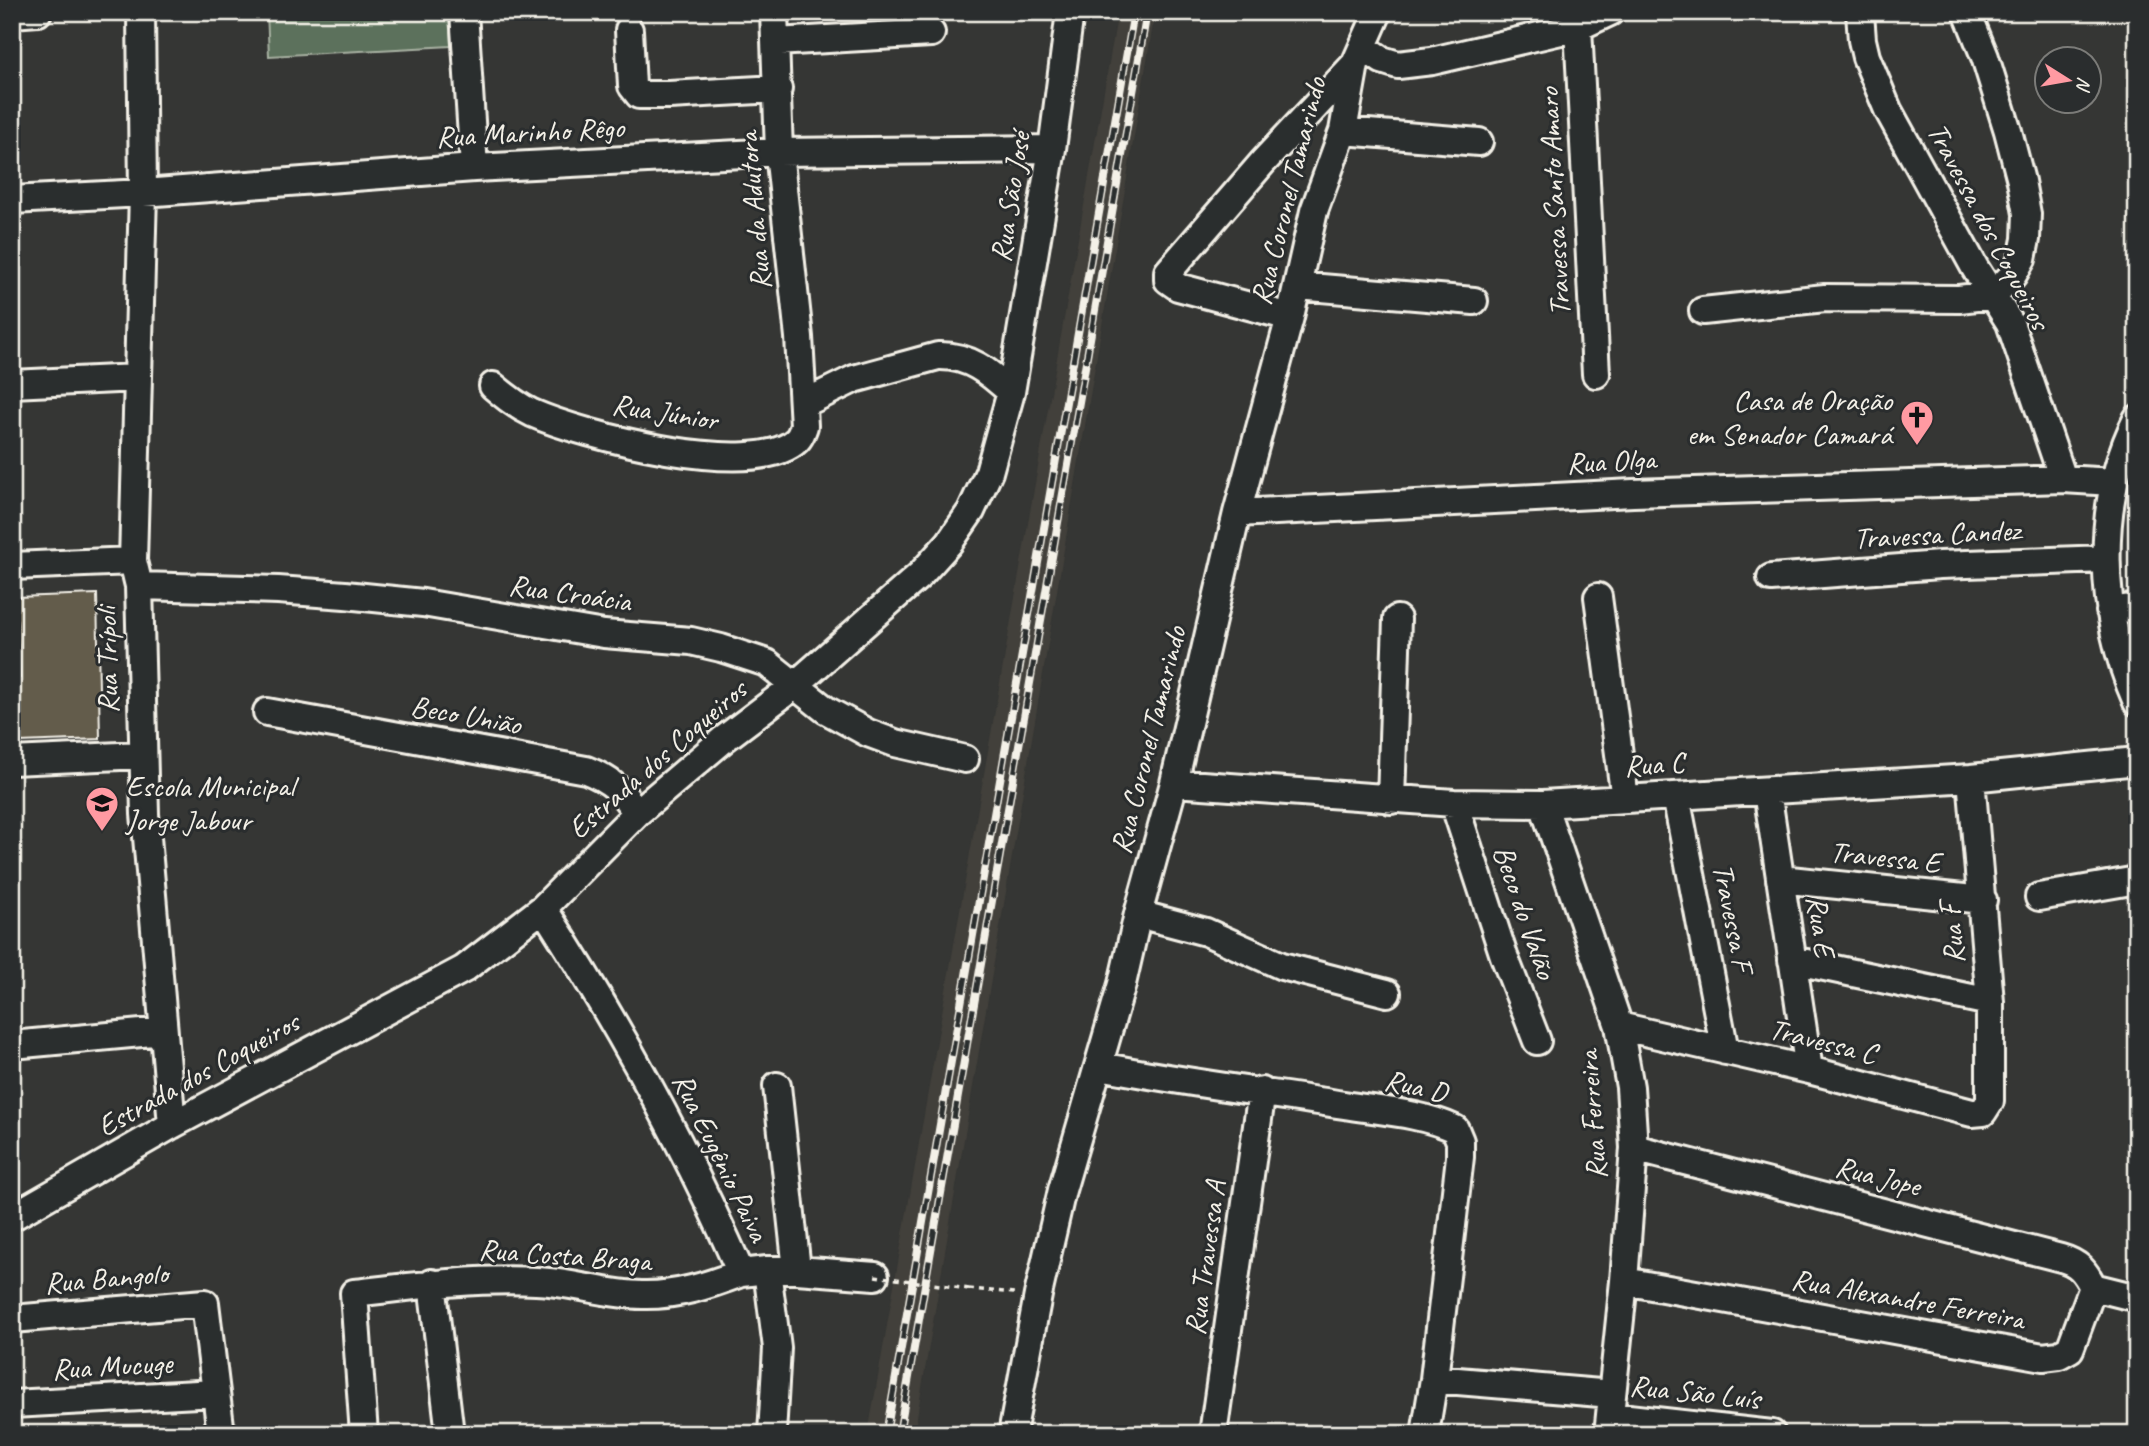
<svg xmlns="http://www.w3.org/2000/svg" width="2149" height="1446" font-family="Caveat,sans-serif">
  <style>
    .built { fill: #43413b }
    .green { fill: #5c715b; stroke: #a8b1a2; stroke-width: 2 }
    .building { fill: #635b4c; stroke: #f4f1e8; stroke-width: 2 }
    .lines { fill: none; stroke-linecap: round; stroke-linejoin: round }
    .minor-casing { stroke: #f4f1e8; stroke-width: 32 }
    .path { stroke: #f4f1e8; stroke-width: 3.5; stroke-dasharray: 5 5; stroke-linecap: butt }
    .minor { stroke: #2a2d2e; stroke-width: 26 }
    .rail-casing { stroke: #f4f1e8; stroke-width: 8 }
    .rail { stroke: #2a2d2e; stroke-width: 5; stroke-dasharray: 16; stroke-linecap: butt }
    .path-bridge { stroke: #f4f1e8; stroke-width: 3.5; stroke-dasharray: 5 5; stroke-linecap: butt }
    .labels { text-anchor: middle; stroke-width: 6; stroke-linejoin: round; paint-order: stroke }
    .street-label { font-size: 30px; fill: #f4f1e8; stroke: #2a2d2e }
    .poi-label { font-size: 30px; fill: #f4f1e8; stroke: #2a2d2e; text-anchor: end }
  </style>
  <rect width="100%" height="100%" fill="#353634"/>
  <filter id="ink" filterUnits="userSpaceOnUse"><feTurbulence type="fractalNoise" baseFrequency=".0143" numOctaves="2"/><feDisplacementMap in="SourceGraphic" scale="14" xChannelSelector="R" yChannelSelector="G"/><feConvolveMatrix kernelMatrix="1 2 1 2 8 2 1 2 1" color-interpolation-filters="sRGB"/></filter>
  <g filter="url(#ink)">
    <path class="built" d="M1118 12H1155L914 1434H868Z"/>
    <path class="green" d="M267 12H449L451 46 269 56Z"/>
    <path class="building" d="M97 594 100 739 19 742 17 678H20L16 597Z"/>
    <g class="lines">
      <defs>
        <path id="minor" d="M141 12 143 193 133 561 139 586 145 814 172 1125
          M464 12 474 168
          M1860 13 1862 40 1866 57 1888 110 1975 268 2010 323 2063 479
          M12 14 38 12
          M1578 27 1596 374
          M629 30 632 86 639 95H669L778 89
          M776 42 931 33
          M1363 47 1382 60 1398 65 1432 61 1578 27 1610 12
          M1343 131 1479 142
          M12 200 143 193 474 168 779 152 1052 149
          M1298 286 1474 301
          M1703 311 1825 298 1959 299 1993 295 2013 275 2022 259 2026 239 2027 214 2021 181 2008 131 1985 57 1967 12
          M1290 317 1178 287 1168 280V272L1263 162 1355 64 1378 12
          M12 384 137 378
          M493 386C506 397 517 406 532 413 582 435 755 481 797 440 801 436 802 431 804 426L799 337 779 152 774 12
          M803 404 854 379 938 356C969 355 989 372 1011 392
          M2137 419C2094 504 2099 616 2137 702
          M1237 513 1633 493 2063 479 2113 482
          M12 566 133 561
          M1771 578 1940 565 2106 559
          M139 586 278 590 345 595 423 603 604 634 691 641 721 648 767 663 826 710 868 733 895 743 965 759
          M1598 597 1625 799
          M2110 611 2137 607
          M267 712 586 770C612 780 621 790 637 813
          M12 761 142 755
          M1174 783 1454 803 1543 804 1971 778 2137 761
          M1767 791 1809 1070
          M1676 796 1725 1051
          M1391 800 1397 619
          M1454 803 1504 956 1537 1041
          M1543 804 1619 1026 1630 1087 1634 1148 1624 1281 1608 1434
          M1780 879 1983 900
          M2039 897 2137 880
          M543 908C618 1024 685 1146 741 1273L767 1270H797L777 1086
          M1138 914 1206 932 1282 966 1387 993
          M1792 960 1990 1002
          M1619 1026 1809 1070 1972 1113 1983 1112 1990 1101V1002L1971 778
          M12 1045 163 1031
          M1100 1066C1181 1082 1263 1092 1344 1105 1381 1111 1421 1113 1455 1129L1460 1141V1157L1434 1379 1425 1434
          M1634 1148 2061 1258C2079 1263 2085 1271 2093 1287
          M12 1217 172 1125 464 969 543 908 637 813 724 739 794 686 921 574 949 543 971 511 989 472 1011 392 1052 149 1070 12
          M767 1270 777 1348 772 1434
          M797 1270 875 1276
          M1624 1281 2043 1357 2059 1355 2070 1349 2093 1287 2137 1298
          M432 1283 450 1434
          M12 1319 205 1303 221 1434
          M1434 1379 1612 1394
          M12 1404 216 1393
          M1611 1416 1772 1434
          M364 1434 354 1293C415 1286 475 1278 536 1281 572 1282 607 1295 642 1295 677 1296 709 1285 741 1273
          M1012 1434 1038 1295 1062 1190 1122 984 1138 914 1174 783 1237 513 1290 317 1314 211 1343 131 1355 64
          M1213 1434 1262 1091"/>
      </defs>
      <use href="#minor" class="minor-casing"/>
      <path class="path" d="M969 1289 1015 1293"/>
      <use href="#minor" class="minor"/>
      <defs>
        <path id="rail" d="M886 1434 1134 12
          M899 1434 1147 12"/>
      </defs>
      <use href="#rail" class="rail-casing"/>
      <use href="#rail" class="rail"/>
      <path class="path-bridge" d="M875 1276 969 1289"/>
    </g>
  </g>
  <defs>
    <symbol id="church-pin" viewBox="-11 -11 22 30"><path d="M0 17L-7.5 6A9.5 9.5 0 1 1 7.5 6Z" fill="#ff9aa2" stroke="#2a2d2e"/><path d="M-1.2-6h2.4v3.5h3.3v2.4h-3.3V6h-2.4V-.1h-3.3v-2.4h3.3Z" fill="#111"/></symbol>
    <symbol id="school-pin" viewBox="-11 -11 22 30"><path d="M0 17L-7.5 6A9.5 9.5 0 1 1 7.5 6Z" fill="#ff9aa2" stroke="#2a2d2e"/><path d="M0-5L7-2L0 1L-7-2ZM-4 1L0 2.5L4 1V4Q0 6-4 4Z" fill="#111"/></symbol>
  </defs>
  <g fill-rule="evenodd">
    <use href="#church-pin" x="1898" y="398" width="38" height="52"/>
    <use href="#school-pin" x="83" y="784" width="38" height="52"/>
  </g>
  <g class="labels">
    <g class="street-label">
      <text transform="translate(530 132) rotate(-3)" y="10">Rua Marinho Rêgo</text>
      <text transform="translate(1288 191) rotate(-76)" y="10">Rua Coronel Tamarindo</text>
      <text transform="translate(1010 197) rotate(-81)" y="10">Rua São José</text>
      <text transform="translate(1554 202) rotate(-93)" y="10">Travessa Santo Amaro</text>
      <text transform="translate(754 211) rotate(-95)" y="10">Rua da Adutora</text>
      <text transform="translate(1989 226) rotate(62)" y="10">Travessa dos Coqueiros</text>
      <text transform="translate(665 412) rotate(9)" y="10">Rua Júnior</text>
      <text transform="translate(1611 461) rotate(-3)" y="10">Rua Olga</text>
      <text transform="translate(1937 534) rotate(-3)" y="10">Travessa Candez</text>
      <text transform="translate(570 593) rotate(8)" y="10">Rua Croácia</text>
      <text transform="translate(107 660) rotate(-91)" y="10">Rua Trípoli</text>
      <text transform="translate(466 715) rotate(10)" y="10">Beco União</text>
      <text transform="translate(1148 740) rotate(-76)" y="10">Rua Coronel Tamarindo</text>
      <text transform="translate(657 759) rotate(-41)" y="10">Estrada dos Coqueiros</text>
      <text transform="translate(1654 764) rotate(-4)" y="10">Rua C</text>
      <text transform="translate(1885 857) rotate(6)" y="10">Travessa E</text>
      <text transform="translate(1525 912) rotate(71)" y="10">Beco do Valão</text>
      <text transform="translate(1733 917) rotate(79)" y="10">Travessa F</text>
      <text transform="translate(1821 926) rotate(82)" y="10">Rua E</text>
      <text transform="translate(1952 934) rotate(-94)" y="10">Rua F</text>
      <text transform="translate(1823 1041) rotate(14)" y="10">Travessa C</text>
      <text transform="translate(198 1074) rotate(-29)" y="10">Estrada dos Coqueiros</text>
      <text transform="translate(1416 1086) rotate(13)" y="10">Rua D</text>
      <text transform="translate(1592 1115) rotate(-94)" y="10">Rua Ferreira</text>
      <text transform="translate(721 1157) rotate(64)" y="10">Rua Eugênio Paiva</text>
      <text transform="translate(1878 1176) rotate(14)" y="10">Rua Jope</text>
      <text transform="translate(565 1255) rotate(4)" y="10">Rua Costa Braga</text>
      <text transform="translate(1205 1258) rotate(-82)" y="10">Rua Travessa A</text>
      <text transform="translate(106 1278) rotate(-5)" y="10">Rua Bangolo</text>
      <text transform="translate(1908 1299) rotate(10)" y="10">Rua Alexandre Ferreira</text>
      <text transform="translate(112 1366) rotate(-3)" y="10">Rua Mucuge</text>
      <text transform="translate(1695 1392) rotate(6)" y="10">Rua São Luís</text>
    </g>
    <g class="poi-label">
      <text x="1892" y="410">Casa de Oração<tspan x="1892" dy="34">em Senador Camará</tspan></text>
      <text x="126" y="796" text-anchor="start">Escola Municipal<tspan x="126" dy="34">Jorge Jabour</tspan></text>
    </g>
  </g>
  <rect width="2149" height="1446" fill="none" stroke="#2a2d2e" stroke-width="42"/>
  <rect x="21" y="21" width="2107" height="1404" fill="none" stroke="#f4f1e8" stroke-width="2.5" filter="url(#ink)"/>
  <g transform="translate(2068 80) rotate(101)"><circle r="33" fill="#2a2d2e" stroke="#7b7b78" stroke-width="2"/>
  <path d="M0-5L12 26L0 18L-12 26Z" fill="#ff9aa2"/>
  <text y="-10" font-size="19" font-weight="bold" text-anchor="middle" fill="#f4f1e8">N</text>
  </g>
</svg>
